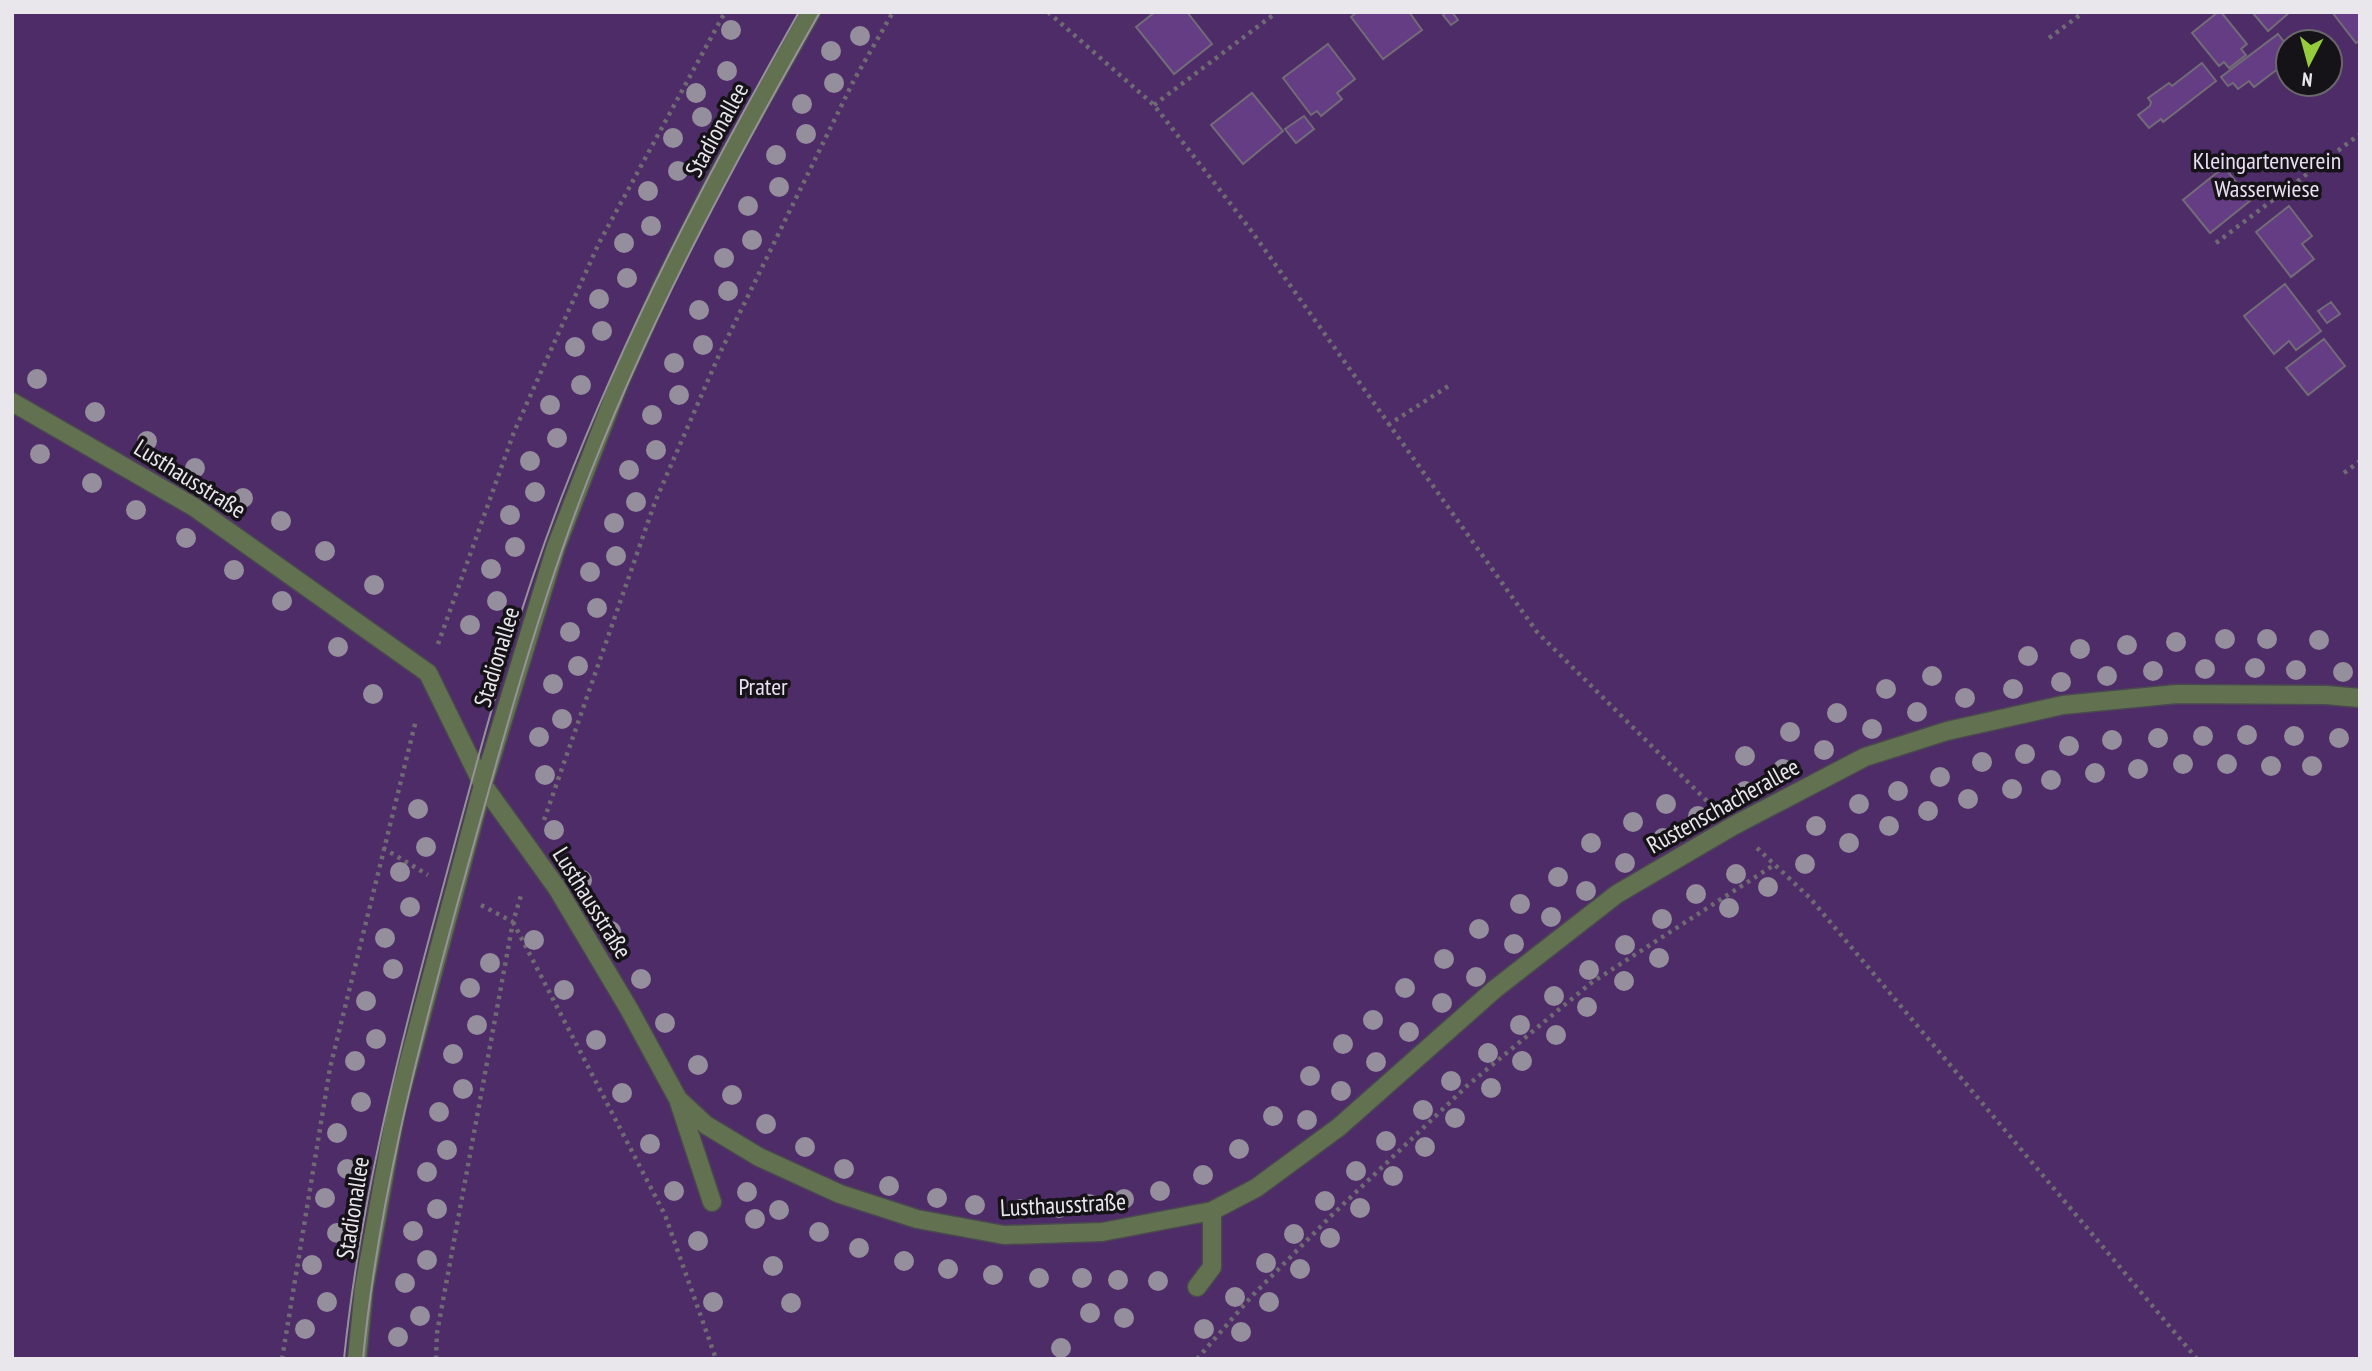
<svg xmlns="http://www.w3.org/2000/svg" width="2372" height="1371" font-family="'PT Sans Narrow',sans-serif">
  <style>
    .green { fill: #4d2c68; fill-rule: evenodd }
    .building { fill: #643d84; stroke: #726c77; stroke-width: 2 }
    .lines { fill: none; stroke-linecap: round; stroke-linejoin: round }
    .minor-casing { stroke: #4c4851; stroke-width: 21 }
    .path { stroke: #6f6b73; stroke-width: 4.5; stroke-dasharray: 3.5 5; stroke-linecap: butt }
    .minor { stroke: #627250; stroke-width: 18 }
    .tram { stroke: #96929a; stroke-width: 2 }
    .tree { fill: #958e9d }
    .labels { text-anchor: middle; stroke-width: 7; stroke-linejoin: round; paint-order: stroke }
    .street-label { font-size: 24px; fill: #e9e6ec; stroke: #151317 }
    .park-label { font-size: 24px; fill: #eae0f4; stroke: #151317 }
  </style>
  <rect width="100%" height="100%" fill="#2e2a33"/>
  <path class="green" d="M12 12H2360V1359H12ZM2288 42H2330V84H2288Z"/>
  <path class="building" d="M1155 12H1187L1212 44 1174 74 1136 27Z
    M1357 12H1409L1422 30 1383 59 1351 17Z
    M1446 12H1452L1458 20 1451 25 1443 15Z
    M2218 12H2221L2247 44 2241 49 2246 55 2229 68 2224 62 2219 66 2192 33Z
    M2252 12H2290L2268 31Z
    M2332 12H2360V40L2356 43Z
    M2278 34 2288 47V61L2254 87 2249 81 2238 89 2233 83 2228 86 2221 77Z
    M1328 44 1355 79 1337 93 1342 99 1321 116 1317 111 1311 115 1283 78Z
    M2202 63 2216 81 2163 122 2161 119 2149 128 2138 115 2150 106 2151 102 2148 98 2169 83 2172 86Z
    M1252 93 1283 131 1243 164 1211 125Z
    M1304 116 1314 129 1296 143 1285 129Z
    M2224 167 2251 200 2210 233 2183 200Z
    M2289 206 2312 236 2302 244 2314 259 2291 277 2256 232Z
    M2285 284 2321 331 2296 350 2289 341 2274 354 2244 316Z
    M2331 302 2340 314 2327 323 2318 311Z
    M2324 339 2345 366 2308 395 2286 368Z"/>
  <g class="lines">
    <defs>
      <path id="minor" d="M12 402 194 507 428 673 483 785 557 888 629 1009 678 1099 706 1125 759 1157 840 1194 917 1219 1004 1235 1102 1232 1212 1211 1256 1188 1339 1127 1495 989 1617 894 1733 826 1865 757 1947 731 2063 705 2177 694 2326 695 2360 698
        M679 1102 712 1202
        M1197 1287 1212 1267V1211
        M357 1359 364 1288 396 1110 483 785 556 547 620 381 663 285 718 176 811 12"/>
    </defs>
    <use href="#minor" class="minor-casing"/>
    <path class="path" d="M1048 12 1154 105 1250 229 1537 632 1712 806
      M2049 38 2084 12
      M1154 105 1277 12
      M2216 243 2360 134
      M1388 425 1450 385
      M2344 473 2360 461
      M438 644 514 432 599 243 725 12
      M544 820 655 502 719 355 854 80 893 12
      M383 848 428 875
      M1757 848 1810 898 2197 1359
      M481 905 513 922 522 892
      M513 922 665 1215 716 1359
      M282 1359 330 1068 416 720
      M436 1359 437 1333 513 922
      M1197 1359 1252 1296 1331 1216 1468 1085 1591 983 1774 865"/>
    <use href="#minor" class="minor"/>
    <path class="tram" d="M344 1359C360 1203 398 1053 439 902 476 765 511 628 562 496 627 327 710 169 799 12
      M363 1359C378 1205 416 1057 456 909 494 772 530 635 579 503 643 331 730 171 820 12"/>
  </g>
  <g class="tree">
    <circle cx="731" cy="30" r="10"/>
    <circle cx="860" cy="36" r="10"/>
    <circle cx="831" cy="51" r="10"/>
    <circle cx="727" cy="71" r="10"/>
    <circle cx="834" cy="83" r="10"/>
    <circle cx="696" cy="93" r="10"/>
    <circle cx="802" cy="104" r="10"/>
    <circle cx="702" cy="117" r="10"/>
    <circle cx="806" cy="134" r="10"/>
    <circle cx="673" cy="138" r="10"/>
    <circle cx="776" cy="155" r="10"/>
    <circle cx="678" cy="171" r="10"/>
    <circle cx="779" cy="187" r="10"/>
    <circle cx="648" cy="191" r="10"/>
    <circle cx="748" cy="206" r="10"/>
    <circle cx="651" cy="226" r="10"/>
    <circle cx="752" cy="240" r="10"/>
    <circle cx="624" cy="243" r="10"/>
    <circle cx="724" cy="258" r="10"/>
    <circle cx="627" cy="278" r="10"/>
    <circle cx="728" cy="291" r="10"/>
    <circle cx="599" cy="299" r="10"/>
    <circle cx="699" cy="310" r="10"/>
    <circle cx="602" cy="331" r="10"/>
    <circle cx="703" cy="345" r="10"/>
    <circle cx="575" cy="347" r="10"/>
    <circle cx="674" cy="363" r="10"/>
    <circle cx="37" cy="379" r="10"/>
    <circle cx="581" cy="385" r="10"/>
    <circle cx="679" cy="395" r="10"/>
    <circle cx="550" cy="405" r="10"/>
    <circle cx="95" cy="412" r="10"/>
    <circle cx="652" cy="415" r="10"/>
    <circle cx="557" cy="438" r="10"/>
    <circle cx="147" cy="441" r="10"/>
    <circle cx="656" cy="450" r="10"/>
    <circle cx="40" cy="454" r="10"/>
    <circle cx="530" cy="461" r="10"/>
    <circle cx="195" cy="468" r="10"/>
    <circle cx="629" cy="470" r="10"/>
    <circle cx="92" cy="483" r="10"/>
    <circle cx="535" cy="492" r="10"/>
    <circle cx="243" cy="498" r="10"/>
    <circle cx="636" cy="502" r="10"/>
    <circle cx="136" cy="510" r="10"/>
    <circle cx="510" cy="515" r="10"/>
    <circle cx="281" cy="521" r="10"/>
    <circle cx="614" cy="523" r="10"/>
    <circle cx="186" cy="538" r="10"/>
    <circle cx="515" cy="547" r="10"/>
    <circle cx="325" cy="551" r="10"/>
    <circle cx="616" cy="556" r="10"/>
    <circle cx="491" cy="569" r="10"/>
    <circle cx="234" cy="570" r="10"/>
    <circle cx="590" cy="572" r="10"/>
    <circle cx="374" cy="585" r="10"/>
    <circle cx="282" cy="601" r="10"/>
    <circle cx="497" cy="601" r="10"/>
    <circle cx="597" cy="608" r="10"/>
    <circle cx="470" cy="625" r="10"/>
    <circle cx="570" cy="632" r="10"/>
    <circle cx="2225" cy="639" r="10"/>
    <circle cx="2267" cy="639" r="10"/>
    <circle cx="2319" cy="640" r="10"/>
    <circle cx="2176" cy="642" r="10"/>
    <circle cx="2127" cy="645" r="10"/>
    <circle cx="338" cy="647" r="10"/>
    <circle cx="2080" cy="649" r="10"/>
    <circle cx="2028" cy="656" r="10"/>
    <circle cx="578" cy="666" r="10"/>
    <circle cx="2255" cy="668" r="10"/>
    <circle cx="2205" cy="669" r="10"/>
    <circle cx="2296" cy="670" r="10"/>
    <circle cx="2153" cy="671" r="10"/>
    <circle cx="2343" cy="672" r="10"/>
    <circle cx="1932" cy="676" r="10"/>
    <circle cx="2107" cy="676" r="10"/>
    <circle cx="2061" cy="682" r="10"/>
    <circle cx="553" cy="684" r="10"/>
    <circle cx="1886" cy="689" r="10"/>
    <circle cx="2013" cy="689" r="10"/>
    <circle cx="373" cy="694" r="10"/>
    <circle cx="1965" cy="698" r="10"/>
    <circle cx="1917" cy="712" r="10"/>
    <circle cx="1837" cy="713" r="10"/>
    <circle cx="562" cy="719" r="10"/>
    <circle cx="1872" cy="729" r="10"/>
    <circle cx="1790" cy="732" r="10"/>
    <circle cx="2247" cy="735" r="10"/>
    <circle cx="2203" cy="736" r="10"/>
    <circle cx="2294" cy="736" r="10"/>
    <circle cx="539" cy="737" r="10"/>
    <circle cx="2158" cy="738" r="10"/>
    <circle cx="2339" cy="738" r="10"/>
    <circle cx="2112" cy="740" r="10"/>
    <circle cx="2069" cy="746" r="10"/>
    <circle cx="1824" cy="750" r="10"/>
    <circle cx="2025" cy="754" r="10"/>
    <circle cx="1745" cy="756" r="10"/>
    <circle cx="1982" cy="762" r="10"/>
    <circle cx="2183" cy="764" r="10"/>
    <circle cx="2227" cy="764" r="10"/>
    <circle cx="2271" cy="766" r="10"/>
    <circle cx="2312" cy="766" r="10"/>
    <circle cx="1783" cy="769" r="10"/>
    <circle cx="2138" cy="769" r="10"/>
    <circle cx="2095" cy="773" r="10"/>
    <circle cx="545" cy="775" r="10"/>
    <circle cx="1940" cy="777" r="10"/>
    <circle cx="2051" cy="780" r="10"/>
    <circle cx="2012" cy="789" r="10"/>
    <circle cx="1745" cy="791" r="10"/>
    <circle cx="1898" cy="791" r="10"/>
    <circle cx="1968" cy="799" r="10"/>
    <circle cx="1666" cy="804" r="10"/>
    <circle cx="1859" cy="804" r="10"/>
    <circle cx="418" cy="809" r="10"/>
    <circle cx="1928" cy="811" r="10"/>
    <circle cx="1698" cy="816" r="10"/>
    <circle cx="1633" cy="822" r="10"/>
    <circle cx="1816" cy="826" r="10"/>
    <circle cx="1889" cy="826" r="10"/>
    <circle cx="554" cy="830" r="10"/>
    <circle cx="1663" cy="838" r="10"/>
    <circle cx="1591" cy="843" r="10"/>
    <circle cx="1849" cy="843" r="10"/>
    <circle cx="426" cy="847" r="10"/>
    <circle cx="1625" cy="863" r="10"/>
    <circle cx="1805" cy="864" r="10"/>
    <circle cx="400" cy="872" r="10"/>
    <circle cx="1736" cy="874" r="10"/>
    <circle cx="1558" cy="877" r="10"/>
    <circle cx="582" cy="880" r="10"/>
    <circle cx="1768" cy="887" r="10"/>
    <circle cx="1586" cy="891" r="10"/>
    <circle cx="1696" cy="894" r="10"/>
    <circle cx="1520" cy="904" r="10"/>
    <circle cx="410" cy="907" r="10"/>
    <circle cx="1729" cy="908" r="10"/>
    <circle cx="1551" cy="917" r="10"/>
    <circle cx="1662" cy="919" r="10"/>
    <circle cx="1479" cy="929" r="10"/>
    <circle cx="611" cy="931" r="10"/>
    <circle cx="385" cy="938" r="10"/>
    <circle cx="534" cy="940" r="10"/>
    <circle cx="1514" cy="944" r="10"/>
    <circle cx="1625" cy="945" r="10"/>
    <circle cx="1659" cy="958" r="10"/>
    <circle cx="1444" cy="959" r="10"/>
    <circle cx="490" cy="963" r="10"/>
    <circle cx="393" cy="969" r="10"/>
    <circle cx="1589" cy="970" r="10"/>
    <circle cx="1476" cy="977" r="10"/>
    <circle cx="641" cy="979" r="10"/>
    <circle cx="1624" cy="981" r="10"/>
    <circle cx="470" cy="988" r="10"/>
    <circle cx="1405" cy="988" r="10"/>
    <circle cx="564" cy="990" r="10"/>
    <circle cx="1554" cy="996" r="10"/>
    <circle cx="366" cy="1001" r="10"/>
    <circle cx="1442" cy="1003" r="10"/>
    <circle cx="1587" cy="1007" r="10"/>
    <circle cx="1373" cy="1020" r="10"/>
    <circle cx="665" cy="1023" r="10"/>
    <circle cx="477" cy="1025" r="10"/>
    <circle cx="1520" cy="1025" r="10"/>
    <circle cx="1409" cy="1032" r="10"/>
    <circle cx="1556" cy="1035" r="10"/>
    <circle cx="376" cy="1039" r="10"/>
    <circle cx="596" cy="1040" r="10"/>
    <circle cx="1343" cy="1044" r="10"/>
    <circle cx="1488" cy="1053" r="10"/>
    <circle cx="453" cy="1054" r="10"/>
    <circle cx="355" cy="1061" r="10"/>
    <circle cx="1522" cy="1061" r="10"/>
    <circle cx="1376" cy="1062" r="10"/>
    <circle cx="698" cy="1065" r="10"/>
    <circle cx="1310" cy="1076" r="10"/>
    <circle cx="1451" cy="1081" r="10"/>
    <circle cx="1491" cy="1088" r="10"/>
    <circle cx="463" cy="1089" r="10"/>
    <circle cx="1341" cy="1091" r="10"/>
    <circle cx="622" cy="1093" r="10"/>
    <circle cx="732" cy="1095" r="10"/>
    <circle cx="361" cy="1102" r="10"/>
    <circle cx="1423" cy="1110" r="10"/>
    <circle cx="439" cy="1112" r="10"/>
    <circle cx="1273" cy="1116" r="10"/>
    <circle cx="1455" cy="1118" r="10"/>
    <circle cx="1307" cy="1120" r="10"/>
    <circle cx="766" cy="1124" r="10"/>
    <circle cx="337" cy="1133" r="10"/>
    <circle cx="1386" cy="1141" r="10"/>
    <circle cx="650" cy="1144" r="10"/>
    <circle cx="805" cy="1147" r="10"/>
    <circle cx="1425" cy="1147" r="10"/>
    <circle cx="1239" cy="1149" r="10"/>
    <circle cx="447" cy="1150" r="10"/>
    <circle cx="347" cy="1169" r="10"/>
    <circle cx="844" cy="1169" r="10"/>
    <circle cx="1356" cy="1171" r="10"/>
    <circle cx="427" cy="1172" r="10"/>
    <circle cx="1203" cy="1175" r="10"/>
    <circle cx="1393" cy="1176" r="10"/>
    <circle cx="889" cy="1186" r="10"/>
    <circle cx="674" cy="1191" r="10"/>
    <circle cx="1160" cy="1191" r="10"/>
    <circle cx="747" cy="1192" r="10"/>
    <circle cx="325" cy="1198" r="10"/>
    <circle cx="937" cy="1198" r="10"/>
    <circle cx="1124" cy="1199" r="10"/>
    <circle cx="1325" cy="1201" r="10"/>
    <circle cx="1089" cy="1204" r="10"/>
    <circle cx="975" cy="1205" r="10"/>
    <circle cx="1059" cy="1208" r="10"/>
    <circle cx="1360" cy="1208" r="10"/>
    <circle cx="437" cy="1209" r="10"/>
    <circle cx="1021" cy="1209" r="10"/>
    <circle cx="779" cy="1210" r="10"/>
    <circle cx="755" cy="1219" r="10"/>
    <circle cx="413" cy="1231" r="10"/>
    <circle cx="819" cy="1232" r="10"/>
    <circle cx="337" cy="1233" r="10"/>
    <circle cx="1294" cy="1234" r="10"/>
    <circle cx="1330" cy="1238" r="10"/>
    <circle cx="698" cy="1241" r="10"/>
    <circle cx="859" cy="1248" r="10"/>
    <circle cx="427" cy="1260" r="10"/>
    <circle cx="904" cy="1261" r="10"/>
    <circle cx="1266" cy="1263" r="10"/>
    <circle cx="312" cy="1265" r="10"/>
    <circle cx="773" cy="1266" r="10"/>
    <circle cx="948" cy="1269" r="10"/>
    <circle cx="1300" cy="1269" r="10"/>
    <circle cx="993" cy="1275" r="10"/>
    <circle cx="1039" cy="1278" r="10"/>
    <circle cx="1082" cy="1278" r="10"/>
    <circle cx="1118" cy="1280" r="10"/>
    <circle cx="1158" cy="1281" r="10"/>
    <circle cx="405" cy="1283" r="10"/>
    <circle cx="1235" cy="1297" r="10"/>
    <circle cx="327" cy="1302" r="10"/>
    <circle cx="713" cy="1302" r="10"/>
    <circle cx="1269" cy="1302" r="10"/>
    <circle cx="791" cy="1303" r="10"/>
    <circle cx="1090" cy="1313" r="10"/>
    <circle cx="420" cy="1316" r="10"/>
    <circle cx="1124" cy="1318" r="10"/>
    <circle cx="305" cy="1329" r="10"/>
    <circle cx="1204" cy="1329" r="10"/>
    <circle cx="1241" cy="1332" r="10"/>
    <circle cx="398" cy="1337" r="10"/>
    <circle cx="1061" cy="1348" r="10"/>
  </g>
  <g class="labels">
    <g class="street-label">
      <text transform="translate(717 130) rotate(-61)" y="8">Stadionallee</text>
      <text transform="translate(190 479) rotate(32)" y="8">Lusthausstraße</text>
      <text transform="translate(497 657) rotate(-73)" y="8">Stadionallee</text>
      <text transform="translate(1723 806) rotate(-29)" y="8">Rustenschacherallee</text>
      <text transform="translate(592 903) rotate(58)" y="8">Lusthausstraße</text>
      <text transform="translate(1063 1205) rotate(-3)" y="8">Lusthausstraße</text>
      <text transform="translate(353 1208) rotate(-81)" y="8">Stadionallee</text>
    </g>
    <g class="park-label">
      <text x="2267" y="169">Kleingartenverein<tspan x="2267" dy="28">Wasserwiese</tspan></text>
      <text x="763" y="695">Prater</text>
    </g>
  </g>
  <rect width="2372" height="1371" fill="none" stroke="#e9e6ec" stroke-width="28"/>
  <g transform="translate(2309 63) rotate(186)"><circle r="33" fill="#151317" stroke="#6a676c" stroke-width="2"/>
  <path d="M0-5L12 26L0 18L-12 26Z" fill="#94cc3c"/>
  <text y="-10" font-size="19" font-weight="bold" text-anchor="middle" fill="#e9e6ec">N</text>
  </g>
</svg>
